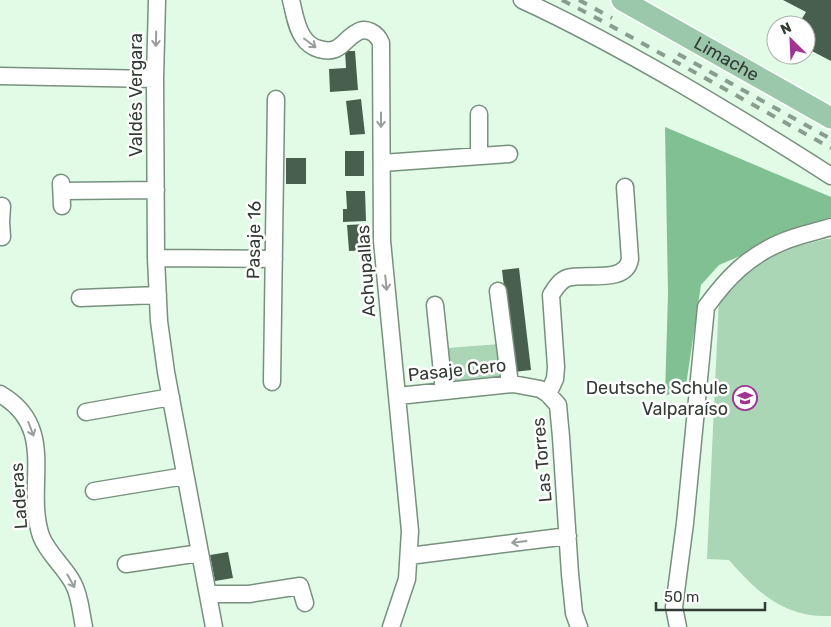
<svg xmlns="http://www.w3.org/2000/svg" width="831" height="627" font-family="Rubik,sans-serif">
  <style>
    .green { fill: #aad6b6 }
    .forest { fill: #81c093 }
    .building { fill: #495f4e }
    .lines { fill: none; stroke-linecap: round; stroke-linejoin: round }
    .minor-casing { stroke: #78907e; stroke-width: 19 }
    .major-casing { stroke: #fff; stroke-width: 24 }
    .minor { stroke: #fff; stroke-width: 16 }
    .major { stroke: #9bc8aa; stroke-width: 21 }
    .rail { stroke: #8a9c8e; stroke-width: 4; stroke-dasharray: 9 9; stroke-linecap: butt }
    .oneway { stroke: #989e9a }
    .labels { text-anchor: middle; stroke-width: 5; stroke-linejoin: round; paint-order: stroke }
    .street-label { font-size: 18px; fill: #323c34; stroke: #fff }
    .poi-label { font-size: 18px; fill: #323c34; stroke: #fff; text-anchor: end }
  </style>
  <rect width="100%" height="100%" fill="#e1fbe7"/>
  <path class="green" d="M826 239H831V616C784 618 758 593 729 560L707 559 719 298 731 291 749 271 783 250Z
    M499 344 503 376 452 383 448 348Z"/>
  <path class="forest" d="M665 127 831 197V217L719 265 701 285 685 392 665 395 668 294Z"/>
  <path class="building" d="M783 0H831V61L806 48V25H798L806 12Z
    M345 51H355L358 90 330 92 329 69 346 68Z
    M361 99 365 134 350 135 346 101Z
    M345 151H364V176H345Z
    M286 158H306V184H286Z
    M346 191H365L366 221 343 222V209H347Z
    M368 224 370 250 349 251 347 225Z
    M519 268 531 370 514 372 502 270Z
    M228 552 233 578 215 581 210 555Z"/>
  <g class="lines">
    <defs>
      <path id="minor" d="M157 0 155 79 156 258 159 321 166 372 214 627
        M291 0C294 12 296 27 303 37 307 43 312 47 319 49 340 55 342 41 356 33 366 26 377 33 381 43L382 241 410 531 407 579 391 627
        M522 0C577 25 629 54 681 84 732 114 782 144 831 176
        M0 76 155 79
        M479 114V156
        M382 163 509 154
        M61 183 62 206
        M62 191 156 190
        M2 206 1 222 2 237
        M156 258 274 259
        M498 291 510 384
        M80 298 158 295
        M435 305 444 391
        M272 382 276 99
        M0 394C59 428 24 485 41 536 48 554 64 566 73 583 80 595 81 613 84 627
        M548 394 555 379 556 367 551 295C555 289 559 281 567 278 584 272 626 285 630 259L625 187
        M398 396 513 384 540 389 548 394 558 405 561 437 570 574 574 613 579 627
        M86 412 171 397
        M94 491 185 476
        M409 556 568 536
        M126 564 200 553
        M208 594H249L300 586 305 603
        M678 627 674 607 685 523 706 307C727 278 748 256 782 242 798 235 815 232 831 227"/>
      <g id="major">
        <path id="s1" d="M622 0 831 118"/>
      </g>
    </defs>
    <use href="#minor" class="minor-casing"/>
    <use href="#major" class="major-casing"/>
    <use href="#minor" class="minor"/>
    <use href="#major" class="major"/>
    <path class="rail" d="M562 0 604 22 831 148
      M579 0 612 18
      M678 54 831 139"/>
  </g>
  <defs><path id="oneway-shaft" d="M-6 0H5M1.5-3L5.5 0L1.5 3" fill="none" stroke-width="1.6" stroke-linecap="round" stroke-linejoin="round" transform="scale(1.25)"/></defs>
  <g class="oneway">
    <use href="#oneway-shaft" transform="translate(156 39) rotate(92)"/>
    <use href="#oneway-shaft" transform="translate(310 43) rotate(37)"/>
    <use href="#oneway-shaft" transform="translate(381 120) rotate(90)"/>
    <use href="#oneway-shaft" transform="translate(386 283) rotate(84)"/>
    <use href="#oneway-shaft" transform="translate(31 429) rotate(69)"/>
    <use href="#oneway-shaft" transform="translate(519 542) rotate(173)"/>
    <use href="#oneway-shaft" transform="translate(71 581) rotate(61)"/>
  </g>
  <defs>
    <symbol id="school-ring" viewBox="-11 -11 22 22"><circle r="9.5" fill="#fff" stroke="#a03393" stroke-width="1.5"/><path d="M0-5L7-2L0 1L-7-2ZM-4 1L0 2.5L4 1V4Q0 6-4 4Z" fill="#a03393"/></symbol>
  </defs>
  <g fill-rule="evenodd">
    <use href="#school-ring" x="731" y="384" width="28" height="28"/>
  </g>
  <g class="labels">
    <g class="street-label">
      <text dy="6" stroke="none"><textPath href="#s1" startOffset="120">Limache</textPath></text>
      <text transform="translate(136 95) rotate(-90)" y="6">Valdés Vergara</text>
      <text transform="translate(254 240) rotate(-89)" y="6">Pasaje 16</text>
      <text transform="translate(366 271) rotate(-94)" y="6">Achupallas</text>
      <text transform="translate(457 370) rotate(-6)" y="6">Pasaje Cero</text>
      <text transform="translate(542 460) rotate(-95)" y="6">Las Torres</text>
      <text transform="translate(19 496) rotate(-94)" y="6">Laderas</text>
    </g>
    <g class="poi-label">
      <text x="728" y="394">Deutsche Schule<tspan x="728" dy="21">Valparaíso</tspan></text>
    </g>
  </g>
  <g transform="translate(791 40) rotate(336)"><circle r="24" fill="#ffffff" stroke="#adb1ae"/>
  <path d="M0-4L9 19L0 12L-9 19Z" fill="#a03393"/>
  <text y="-8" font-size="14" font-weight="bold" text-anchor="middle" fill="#323c34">N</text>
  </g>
  <path d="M656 602v8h109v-8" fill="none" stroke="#323c34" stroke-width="2.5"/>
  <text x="664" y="602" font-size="15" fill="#323c34" stroke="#ffffff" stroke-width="4" paint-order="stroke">50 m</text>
</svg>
